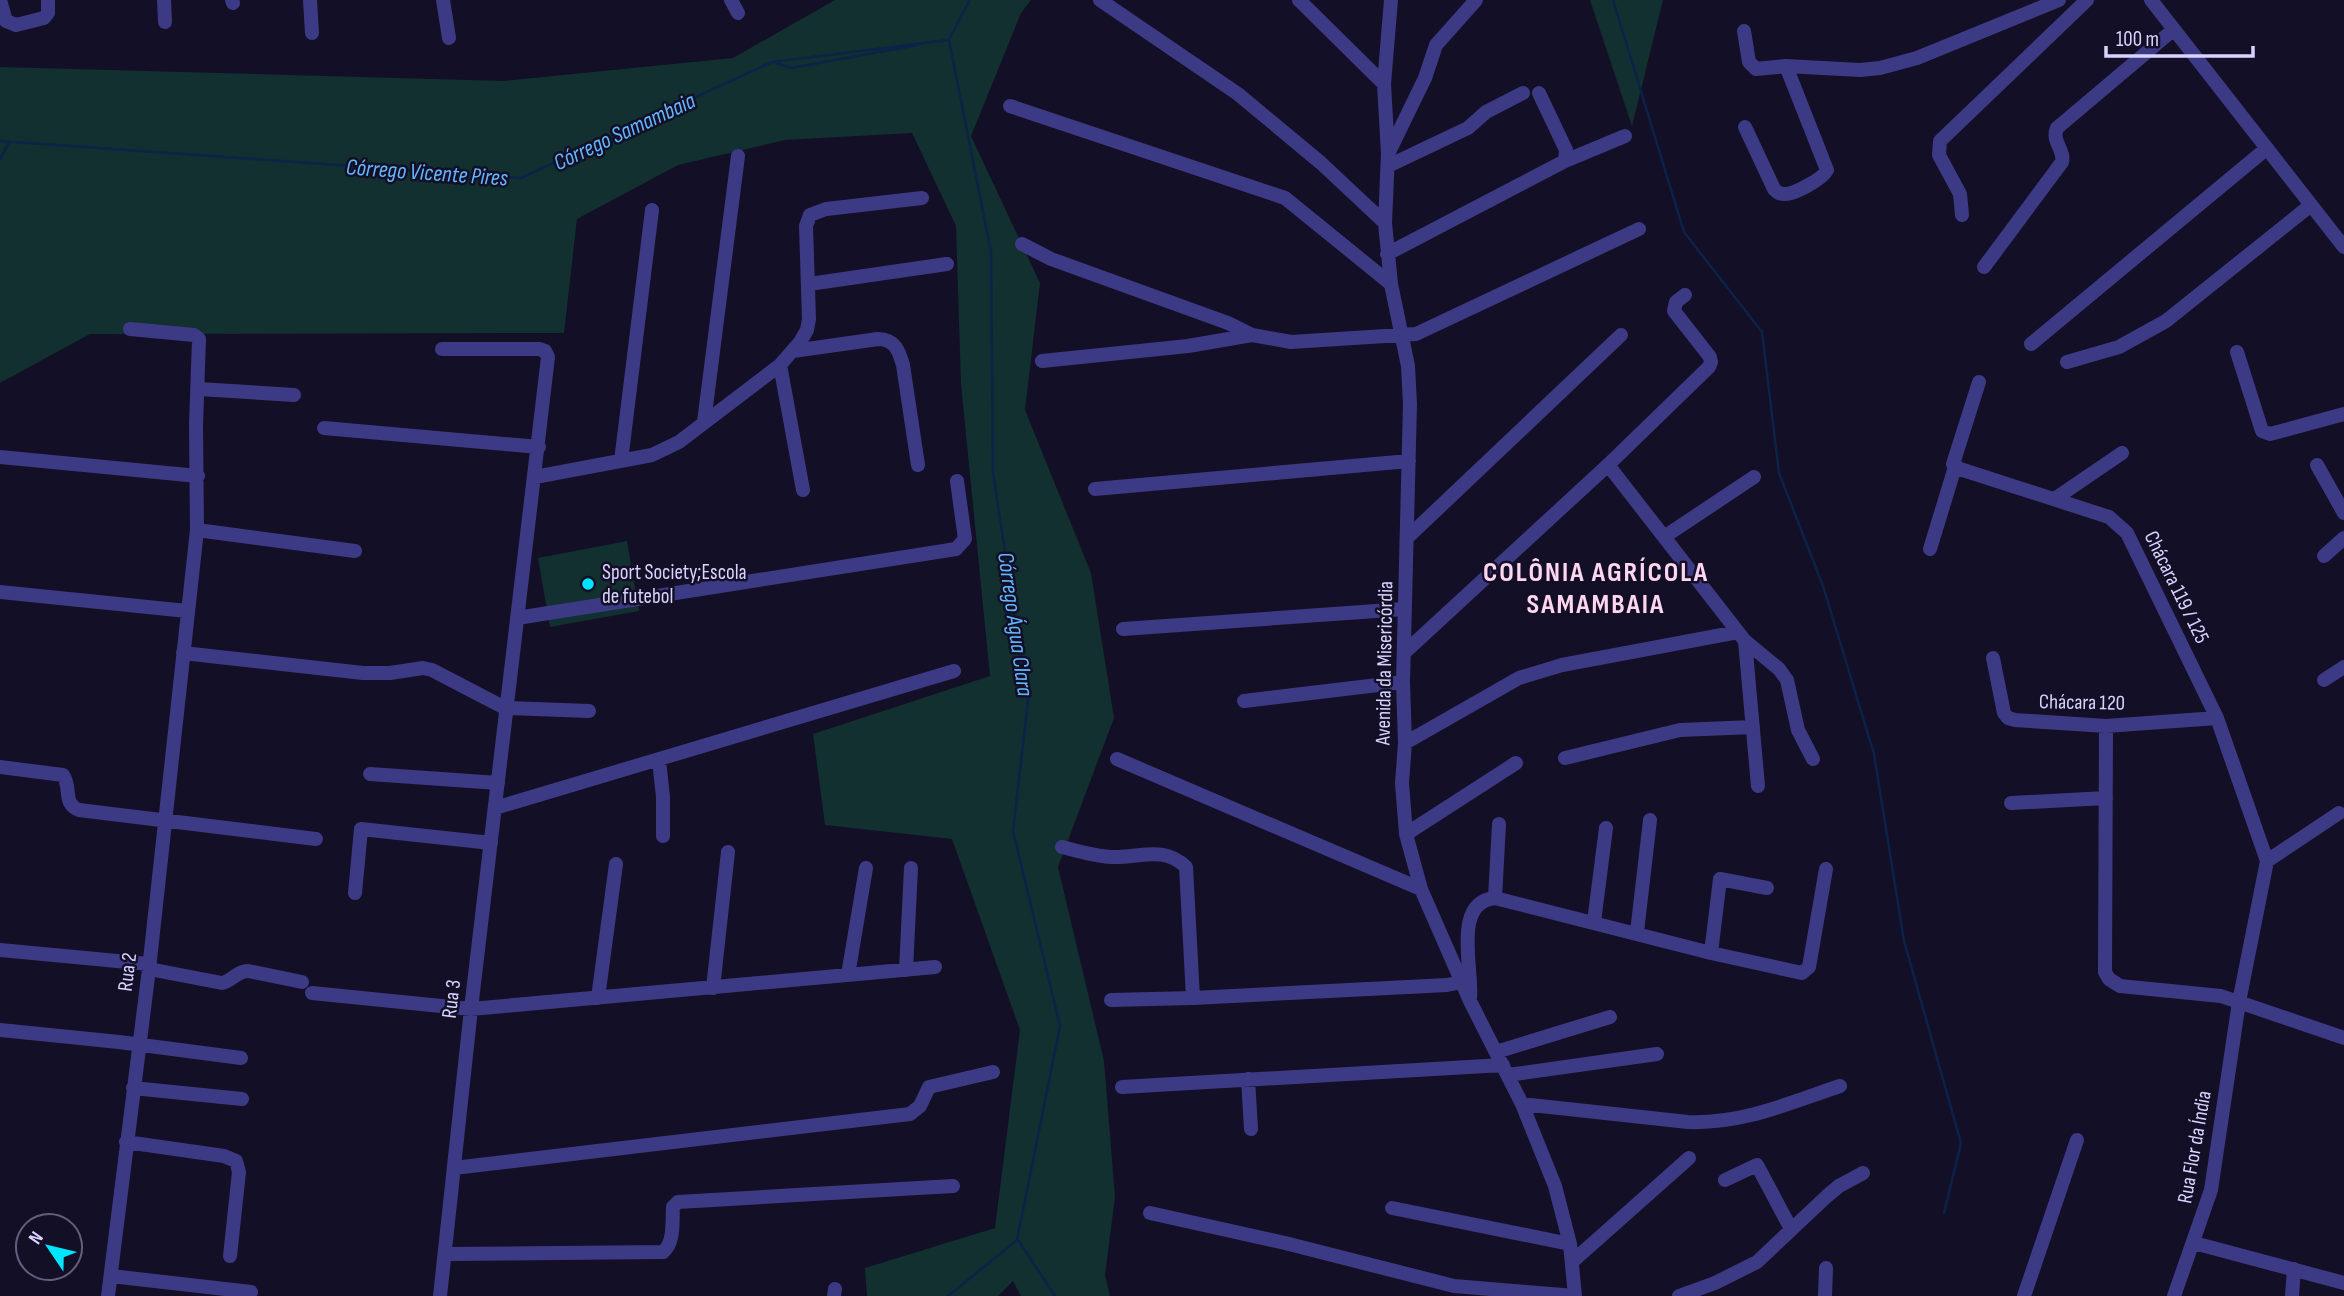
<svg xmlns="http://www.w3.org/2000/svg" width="2344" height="1296" font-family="'Sofia Sans Condensed',sans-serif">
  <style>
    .green { fill: #12302f }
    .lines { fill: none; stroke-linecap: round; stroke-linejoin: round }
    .stream { stroke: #0c2248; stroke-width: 2.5 }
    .minor { stroke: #3d3a85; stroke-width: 14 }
    .poi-dot { fill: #00e5ff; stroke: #130f26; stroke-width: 2.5 }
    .labels { text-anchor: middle; stroke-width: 5; stroke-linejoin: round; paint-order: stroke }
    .poi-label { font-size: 21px; fill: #d9d4ff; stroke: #130f26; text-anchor: start }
    .street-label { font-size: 21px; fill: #d9d4ff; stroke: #130f26 }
    .water-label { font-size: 23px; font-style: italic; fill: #62b6ff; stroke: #130f26 }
    .district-label { font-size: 28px; font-weight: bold; letter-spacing: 2px; fill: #ffd6f0; stroke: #130f26 }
  </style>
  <rect width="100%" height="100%" fill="#130f26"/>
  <path class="green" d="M835 0H1031L1021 13 971 136 1040 283 1025 410 1091 573 1114 718 1058 867 1104 1061 1115 1197 1105 1275 1110 1296H1021L1013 1281 998 1296H867L865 1268 995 1228 1020 1030 952 839 825 825 813 734 990 676 961 384 956 226 912 133 785 140 678 165 577 219 564 333 90 334 0 383V67L504 81 733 58Z
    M1590 0H1663L1632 126Z
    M627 541 639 611 550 627 538 558Z"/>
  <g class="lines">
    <path class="stream" d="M1613 0 1684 232 1762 332 1779 473 1823 586 1874 754 1904 941 1961 1143 1944 1213
      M949 39 970 0
      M774 62 791 68 918 45
      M0 141 521 178 772 62 949 40 991 252 993 473 1028 701 1013 831 1060 1026 1017 1240 948 1296
      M0 159 10 141
      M1018 1240 1055 1296"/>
    <path class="minor" d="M0 0 6 21 16 25 44 18 48 13V0
      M164 0 165 22
      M232 0 233 3
      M310 0 312 33
      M443 0 449 38
      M731 0 738 13
      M1100 0 1238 94 1321 163 1385 223
      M1299 0 1384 84
      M1391 0 1384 84 1388 154 1385 223 1391 284 1408 366 1410 404 1403 682 1405 743 1402 783 1406 834 1421 889 1470 1001 1522 1104 1555 1186 1570 1244 1575 1296
      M2151 0 2344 247
      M1744 31 1749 62 1756 69 1786 66 1860 70 1880 68 1917 58 2059 0
      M1539 93 1566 150 1565 161
      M1010 106 1285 198 1391 284
      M1745 127 1774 189C1777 192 1779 194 1784 194 1793 195 1823 179 1827 170L1786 66
      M1389 152 1425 78 1436 45 1476 0
      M1388 166 1468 128 1486 112 1523 93
      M1962 215 1960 194 1939 155 1940 141 2087 0
      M1022 244 1051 259 1228 323 1252 335 1291 342 1416 334 1639 229
      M1387 254 1565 161 1625 136
      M1984 267 2062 162C2065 150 2051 141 2057 128L2173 30
      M809 284 947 264
      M2031 344 2266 149
      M793 351 878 339C895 339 899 351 903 365L918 465
      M2237 352 2262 431 2270 434 2344 414
      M1042 361 1188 346 1252 335
      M2067 362 2119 347 2166 321 2311 205
      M780 365 803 490
      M1979 382 1953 464 1960 469 2109 517 2127 533 2217 718 2267 861 2239 1002 2211 1190 2174 1296
      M199 389 294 395
      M704 422 738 156
      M324 428 539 447
      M0 457 198 476
      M621 461 652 210
      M1608 465 1745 641 1779 669 1787 680 1798 730 1813 759
      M2317 465 2344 513
      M535 477 652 455 679 442 780 365 800 342 807 330 809 319 806 226 810 215 826 209 922 198
      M1095 489 1409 461
      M2056 498 2122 453
      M197 530 355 551
      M1408 537 1621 335
      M1664 537 1754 477
      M1930 549 1955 467
      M2324 556 2344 538
      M0 592 187 611
      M517 618 956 549 965 539 957 481
      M1123 629 1404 609
      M1745 641 1758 786
      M1405 652 1608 465 1709 367 1711 362 1710 357 1674 311 1676 302 1685 295
      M183 653 363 673H390L423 668 432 670 505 708 589 711
      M1993 658 2004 713 2008 718 2015 720 2106 726 2217 718
      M2324 680 2344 667
      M1244 701 1403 682
      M2106 726 2105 972 2109 979 2120 986 2221 996 2344 1038
      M1405 743 1519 678 1562 665 1738 632
      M1565 758 1680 730 1753 727
      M1117 759 1421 889
      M659 760 663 797V836
      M0 767 63 775C72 788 62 803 79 810L316 839
      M370 774 498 783
      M2011 803 2106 798
      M495 808 954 671
      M1406 834 1516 763
      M1062 847C1078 851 1095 856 1112 857 1140 858 1163 845 1186 867L1193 998
      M2267 861 2339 813
      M355 893 361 829 491 843
      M1495 898 1499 824
      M1594 922 1606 828
      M1637 932 1650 820
      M0 950 149 964
      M1711 953 1720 879 1767 888
      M149 969 222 983C232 981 237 971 248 971L302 982
      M906 970 911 868
      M848 975 866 868
      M713 988 728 852
      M312 993 471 1009 935 967
      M598 998 616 864
      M1470 998C1473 969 1452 902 1495 898L1711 953 1802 973 1809 967 1826 869
      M1111 1000 1193 998 1447 985 1462 982
      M0 1030 119 1042 241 1058
      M1496 1052 1610 1017
      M1508 1075 1657 1054
      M1248 1079 1251 1129
      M1122 1087 1503 1065
      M133 1088 242 1099
      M1522 1104 1688 1122C1743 1124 1789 1103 1840 1086
      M126 1142 224 1156 236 1161 239 1172 230 1256
      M454 1168 910 1114 920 1106 929 1087 993 1072
      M1725 1180 1757 1165 1791 1229
      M1392 1208 1570 1244
      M1150 1213 1285 1243 1454 1286 1575 1296
      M2194 1243 2344 1283
      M445 1254 663 1252C675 1242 672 1221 673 1207L678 1202 953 1186
      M1573 1261 1689 1158
      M111 1276 251 1292
      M108 1296 149 969 197 530 196 425 199 339 194 335 130 329
      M440 1296 471 1009 548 357 545 351 539 349H442
      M834 1296 835 1289
      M1679 1296 1715 1283 1757 1262 1827 1196 1839 1186 1863 1173
      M1825 1296 1826 1268
      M2024 1296 2077 1140
      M2292 1296 2294 1269"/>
  </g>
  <circle class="poi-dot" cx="588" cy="584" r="7"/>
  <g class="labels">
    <g class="poi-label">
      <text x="602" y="579">Sport Society;Escola<tspan x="602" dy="24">de futebol</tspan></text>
    </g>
    <g class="street-label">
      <text transform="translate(2177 587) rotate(64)" y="7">Chácara 119 / 125</text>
      <text transform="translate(1384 663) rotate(-89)" y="7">Avenida da Misericórdia</text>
      <text transform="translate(2082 702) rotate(1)" y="7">Chácara 120</text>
      <text transform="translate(127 972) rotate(-83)" y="7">Rua 2</text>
      <text transform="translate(451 999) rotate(-83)" y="7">Rua 3</text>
      <text transform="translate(2194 1147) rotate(-80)" y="7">Rua Flor da Índia</text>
    </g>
    <g class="water-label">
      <text transform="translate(624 131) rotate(-25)" y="8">Córrego Samambaia</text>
      <text transform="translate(427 172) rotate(4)" y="8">Córrego Vicente Pires</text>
      <text transform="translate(1016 624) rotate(82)" y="8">Córrego Água Clara</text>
    </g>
    <g class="district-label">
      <text x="1596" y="581">COLÔNIA AGRÍCOLA<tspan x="1596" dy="32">SAMAMBAIA</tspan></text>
    </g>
  </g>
  <g transform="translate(49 1247) rotate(305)"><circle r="33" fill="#130f26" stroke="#625e7d" stroke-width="2"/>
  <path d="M0-5L12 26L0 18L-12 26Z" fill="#00e5ff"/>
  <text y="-10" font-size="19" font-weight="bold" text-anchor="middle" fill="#d9d4ff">N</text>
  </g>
  <path d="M2106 46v10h147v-10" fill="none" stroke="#d9d4ff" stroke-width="3.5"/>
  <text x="2116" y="46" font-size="21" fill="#d9d4ff" stroke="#130f26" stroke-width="5" paint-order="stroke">100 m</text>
</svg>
